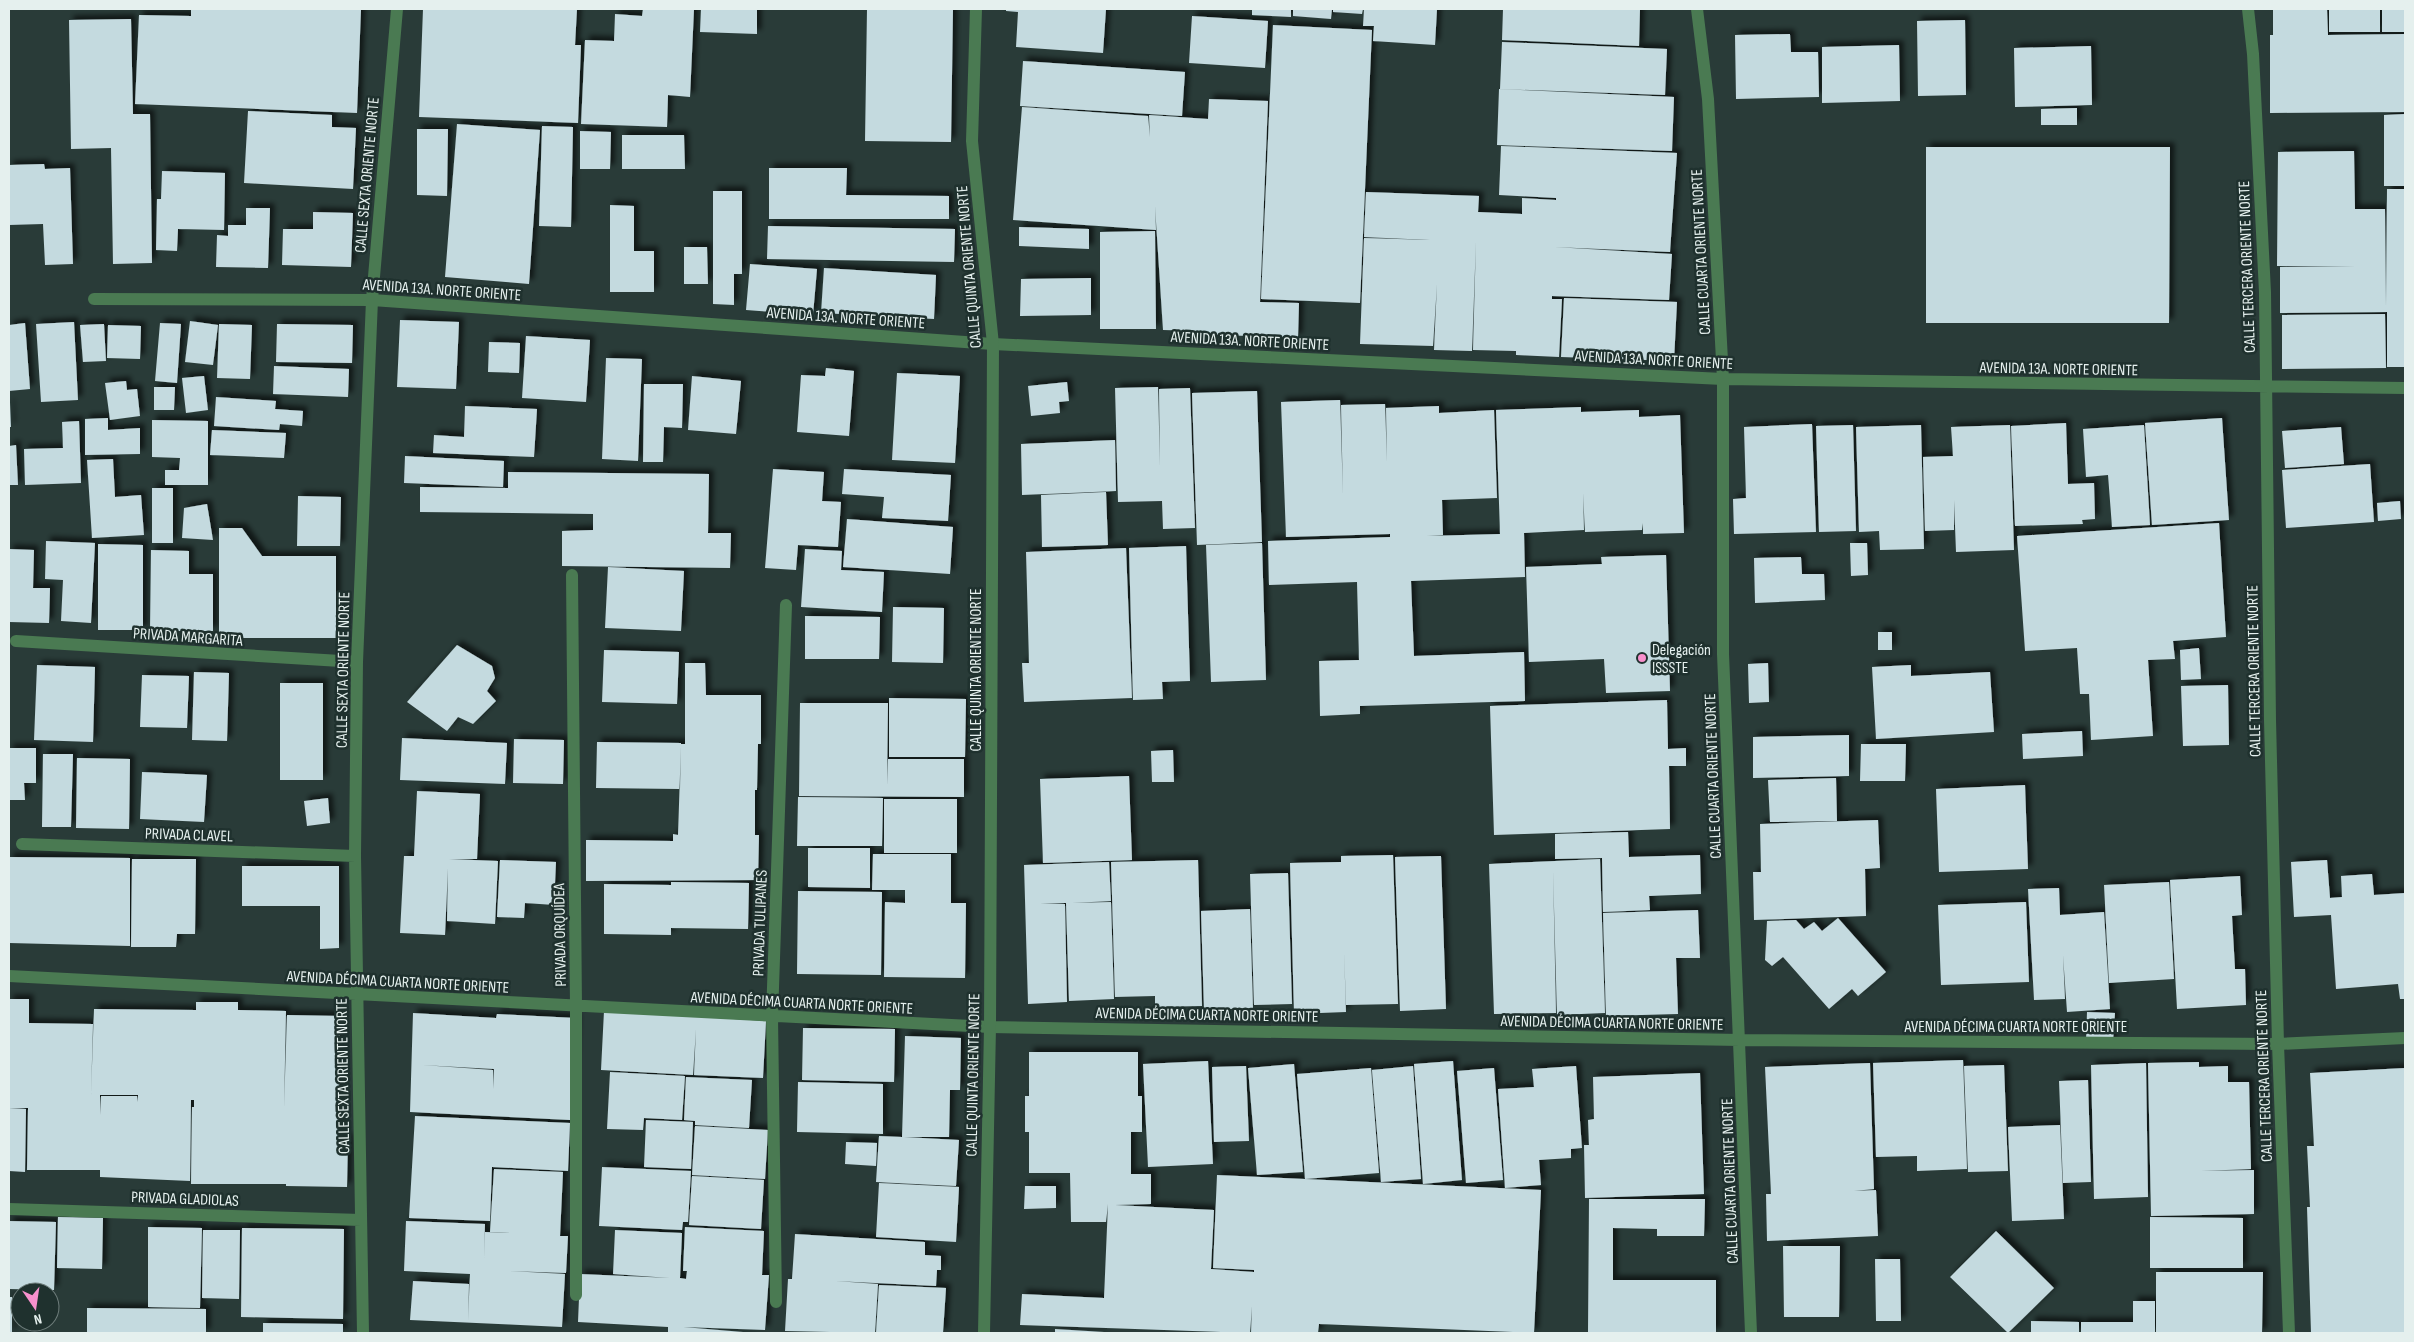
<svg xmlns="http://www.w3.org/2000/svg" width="2414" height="1342" font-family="'Sofia Sans Condensed',sans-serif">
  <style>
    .building { fill: #c4dadf; fill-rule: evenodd; filter: url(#shadow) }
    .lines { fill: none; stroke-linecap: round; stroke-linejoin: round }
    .minor { stroke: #4a7a52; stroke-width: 12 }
    .tertiary { stroke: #4a7a52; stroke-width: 12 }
    .poi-dot { fill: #f890cd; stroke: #1f312e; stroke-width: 2 }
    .labels { text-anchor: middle; stroke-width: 5; stroke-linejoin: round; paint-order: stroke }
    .street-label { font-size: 16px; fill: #e5f0ee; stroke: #1f312e }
    .poi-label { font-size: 16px; fill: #e5f0ee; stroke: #1f312e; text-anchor: start }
  </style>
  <defs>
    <filter id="shadow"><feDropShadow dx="4.5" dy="-4.5" stdDeviation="2.5" flood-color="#0009"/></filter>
  </defs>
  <rect width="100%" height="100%" fill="#293b38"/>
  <path class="building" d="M191 9H361L357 113 135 104 139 15 191 16Z
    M423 9H577L575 45H581L578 123 419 117Z
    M643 9H694L690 97 668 95 667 127 581 124 585 40 614 41 615 14 642 16Z
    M701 9H757V34L700 32Z
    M867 9H953L951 142 865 141Z
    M1006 9H1106L1103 53 1016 47 1018 12 1006 11Z
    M1252 9H1291V17L1252 15Z
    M1293 9H1332L1331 19 1293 16Z
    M1333 9H1363L1362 14 1333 12Z
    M1364 9H1437L1435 45 1373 41 1374 26H1363Z
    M1503 9H1640L1639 46 1502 40Z
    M2273 9H2327L2328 35 2405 34V112L2270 113V35H2273Z
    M2329 9H2380V32H2329Z
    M2382 9H2405V32H2382Z
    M1192 16 1268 21 1265 68 1189 63Z
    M131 19 133 114H150L152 263 113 264 111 148 71 149 69 20Z
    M1965 20 1966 95 1918 96 1917 21Z
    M1273 25 1372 30 1360 303 1261 299Z
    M1790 34 1791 52H1818L1819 97 1736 99 1735 35Z
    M1502 42 1667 49 1665 95 1500 89Z
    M1899 45 1900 101 1822 103V47Z
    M2091 46 2092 105 2015 107 2014 48Z
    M1023 61 1185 72 1182 116 1020 106Z
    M1499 89 1674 97 1672 151 1497 145Z
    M1209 99 1268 101 1260 302 1299 303 1298 338 1199 334V331L1163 330 1155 206 1156 230 1013 220 1022 107 1148 116 1150 137 1149 115 1208 119Z
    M2077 108V125H2041V109Z
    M248 111 332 115V127L356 128 353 189 244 183Z
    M2405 114V186H2384V115Z
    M457 124 540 130 529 284 445 277Z
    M542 126 573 127 571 227 539 226Z
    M417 129H448L447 196 417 195Z
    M580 131 611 132 610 169H580Z
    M622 135H684L685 169H622Z
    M1501 146 1677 153 1670 252 1554 247 1672 254 1669 300 1552 296V299H1562L1559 357 1516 355V351L1473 350 1476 241 1472 351 1434 350 1437 284 1433 346 1360 344 1364 238 1430 240 1364 237 1366 192 1479 196 1478 212 1522 214V198L1556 200V198L1499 195Z
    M1926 147H2170L2169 323H1926Z
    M2354 151 2355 209H2385L2386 306 2387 189H2405V367H2387V312L2280 313V267L2356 266H2277L2278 152Z
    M44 164 45 169 70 168 73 264 45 265 43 224 9 225V165Z
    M769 168H847L846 195 949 196V219H769Z
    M162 171 225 173 224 230 178 229 177 251 156 250 157 199H161Z
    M713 191H742V274H734V305L713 304Z
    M610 205 634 206V251H654V292H610Z
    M246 208H270L268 268 216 267 217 235 228 236V225H246Z
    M313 212 353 213 351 267 282 265 283 229H313Z
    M768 226 955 229 954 262 767 259Z
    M1019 227 1089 229V249L1019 246Z
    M1155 231 1156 329H1100V232Z
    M684 247H707L708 284H684Z
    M750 264 817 269 813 315 746 310Z
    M824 268 936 275 934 319 821 313Z
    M1091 278V315L1020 316 1021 279Z
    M1564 298 1677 302 1674 361 1561 357Z
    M2385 314 2386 368 2282 369V315Z
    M400 320 459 322 456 389 397 387Z
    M190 321 218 325 213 365 185 362Z
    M74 322 78 400 41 402 36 324Z
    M25 323 30 389 9 391V325Z
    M160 323 181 324 177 383 155 381Z
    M104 324 106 361 83 362 80 325Z
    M219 324 252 325 250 379 217 378Z
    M277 324 353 325 352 363 276 362Z
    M108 325 141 326 140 359 107 358Z
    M526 336 590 340 586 402 522 398Z
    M489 342 520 343 519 373 488 372Z
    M606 358 642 359 638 461 602 459Z
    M274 366 349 369 348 397 273 394Z
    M826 368 854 371 849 436 797 432 801 375 825 376Z
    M897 373 960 376 955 463 892 460Z
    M204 376 208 410 186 413 182 378Z
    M692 376 741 381 736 434 688 430Z
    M126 381 127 390 137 389 140 416 110 420 105 383Z
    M1067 382 1069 401 1059 402 1060 413 1031 416 1028 386Z
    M644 384H683L682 428 664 427 663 462H643Z
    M154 387H175L174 410H154Z
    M1158 387 1160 467 1159 389 1190 388 1195 528 1163 529 1162 501 1118 502 1115 388Z
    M1257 391 1262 542 1197 545 1192 393Z
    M216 397 276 401 275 409 303 411 302 426 280 424 279 430 214 426Z
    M1340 400 1343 496 1341 405 1385 404 1387 462 1386 408 1439 406V413L1494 410 1497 498 1442 500 1443 535 1427 536 1500 534 1496 410 1581 407V412L1639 410V417L1680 415 1684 533 1643 534V523L1642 530 1585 532 1583 493 1584 530 1524 533 1525 577 1411 581 1414 656 1524 652 1525 701 1360 706V714L1320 716 1319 661 1359 660 1357 582 1269 585 1268 541 1390 537V534L1286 537 1281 402Z
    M9 403H10L11 427H9Z
    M465 406 537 409 534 457 433 453 434 435 464 437Z
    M108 418V430L140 428V454L85 455V419Z
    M2222 418 2229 520 2152 525 2145 423Z
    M152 420 208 421V485H165V470H179L180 458 152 457Z
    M79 421 81 483 25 485 24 449 63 448 62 422Z
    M2066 423 2068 484 2094 483 2095 519 2082 520 2083 524 2015 526 2011 426Z
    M1812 424 1816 532 1734 534 1733 499 1746 498 1744 427Z
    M1853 425 1856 531 1819 532 1816 426Z
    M1921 425 1924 549 1880 550 1879 531 1859 532 1856 427Z
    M2010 425 2014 550 1956 552 1954 500V530L1925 531 1923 457 1953 456 1951 427Z
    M2144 425 2150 525 2112 527 2108 475 2086 477 2083 429Z
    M2341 427 2344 464 2285 468 2282 431Z
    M212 430 286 433 284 458 210 455Z
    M1115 440 1116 491 1022 495 1021 444Z
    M16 445 18 485H9V446Z
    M405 456 504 461 503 487 404 483Z
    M113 459 115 497 141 495 144 535 92 538 87 460Z
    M2370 464 2374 522 2286 528 2282 470Z
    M773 469 824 472 822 501 841 502 838 547 798 545 796 570 765 568Z
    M844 469 951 475 948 521 882 518 884 497 842 494Z
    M508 472 709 474 708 533H731L730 568 562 566V531L593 530V514L420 512V487L508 488Z
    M152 488H173V543H152Z
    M1106 492 1108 545 1042 547 1041 495Z
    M298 496 341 497 340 546H297Z
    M2400 501 2401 519 2378 521 2377 503Z
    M207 504 213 540 182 538 184 508Z
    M847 519 953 527 950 574 843 567Z
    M2219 523 2226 637 2173 641 2175 659 2148 660 2153 736 2091 740 2089 694H2080L2077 648 2025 651 2017 536Z
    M219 528H242L262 556H336V638H219Z
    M46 541 95 543 91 623 61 621 63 580 45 579Z
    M1262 543 1266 680 1211 682 1206 545Z
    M1850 543H1867L1868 575 1851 576Z
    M98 544 143 545V630H98Z
    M1186 546 1190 681 1162 682 1163 699 1133 700 1129 548Z
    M1126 548 1132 698 1024 702 1022 663H1029L1026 552Z
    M9 549 34 550 33 588H50L49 623 9 622Z
    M805 549 842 551 841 570 884 572 882 612 801 607Z
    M151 550 189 551V574H213V631H150Z
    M1666 555 1670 691 1606 693 1604 659 1529 662 1526 567 1602 564 1601 557Z
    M1801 557 1802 574H1824L1825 600 1755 603 1754 558Z
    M608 567 684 571 681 631 605 628Z
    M893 607 944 608 943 663 892 662Z
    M805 616 880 617 879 659H805Z
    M1878 632H1892V650H1878Z
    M457 645 492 666 495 678 487 691 496 701 473 724 458 717 447 731 407 702Z
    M2199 648 2201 679 2181 680 2180 650Z
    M604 650 679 652 677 704 602 702Z
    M685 663H705L706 695H761V744H758L757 790H755V835H759L758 880 586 881V840L673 841V834L678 835 681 744H685Z
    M1768 663 1769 702 1749 703 1748 664Z
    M37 665 95 667 93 742 34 740Z
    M1911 665V676L1990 672 1994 732 1876 739 1872 667Z
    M194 672 229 673 227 741 192 740Z
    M142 675 189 676 187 728 140 727Z
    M280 683H323V780H280Z
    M2228 685 2229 745 2183 746 2181 686Z
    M889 698 966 699 965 757H889Z
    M1667 700 1668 749 1686 748V766H1669L1670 829 1494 835 1490 706Z
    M800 703H888L887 785 888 759H964V797L799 796Z
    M2082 731 2083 756 2023 759 2022 734Z
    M1849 735V776L1753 778V737Z
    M402 738 507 743 505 784 400 780Z
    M514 739 564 740 563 784 513 783Z
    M597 742 681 743 680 789 596 788Z
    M1861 744H1906L1905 781H1860Z
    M9 748H36V783H24L25 800H9Z
    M1173 750 1174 782H1152L1151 751Z
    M43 754H73L71 827H42Z
    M77 758 130 759 129 829 76 828Z
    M142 772 207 775 204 822 140 819Z
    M1129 776 1132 860 1043 863 1040 779Z
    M1836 778 1837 821 1770 822 1768 780Z
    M2025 785 2028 869 1939 872 1936 789Z
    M417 791 480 794 477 859H449L498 861 495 924 447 921 448 868 445 935 400 933 404 856H414Z
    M798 797 883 798 882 846H797Z
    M328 798 330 823 307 826 304 801Z
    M884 799H957V853H884Z
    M1878 820 1880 868 1865 869 1866 916 1754 920 1753 872H1761L1760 824Z
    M1628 832 1629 857 1700 855 1701 894 1649 896 1650 910 1603 912 1602 858 1555 859V834Z
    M808 848H870V888L808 887Z
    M873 854H951V903H966L965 978 884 977 885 902 905 903V890H872Z
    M1393 855 1398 1004 1346 1005 1344 950 1346 1012 1294 1014 1290 863 1341 862V856Z
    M1441 856 1446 1009 1400 1011 1395 857Z
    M9 857 130 858V946L9 943Z
    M132 859H196L195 934H177L176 947H131Z
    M1600 859 1605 1013 1557 1015 1553 870 1556 1013 1494 1014 1489 864Z
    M500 860 556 862 554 905 525 903 524 918 497 917Z
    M1198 860 1202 1006 1155 1007V996L1115 997 1111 862Z
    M2327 860 2330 898 2342 897 2341 876 2372 874 2374 895 2405 893V999H2400L2398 984 2336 989 2331 915 2294 917 2291 862Z
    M1109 862 1111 901 1072 903 1111 902 1114 999 1069 1001 1066 903H1040L1065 904 1067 1002 1028 1004 1024 865Z
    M242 866H339V948L320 949V906H242Z
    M1288 873 1292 1004 1254 1005 1250 874Z
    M2240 876 2242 915 2232 916 2235 969H2245L2246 1005 2177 1009 2170 880Z
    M671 882 749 883 748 929 671 928V935L604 934V884L671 885Z
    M2169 882 2174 979 2109 983 2104 885Z
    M2059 888 2060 915 2104 912 2110 1009 2067 1012 2063 955 2065 999 2034 1000 2028 889Z
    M798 891 882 892 881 975 797 974Z
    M2026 902 2029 982 1941 985 1938 905Z
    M1250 909 1253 1008 1204 1010 1201 911Z
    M1698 910 1700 958H1676L1678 1014 1606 1016 1603 913Z
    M1838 918 1886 972 1858 996 1852 989 1829 1009 1783 957 1772 966 1765 960 1767 921 1796 920 1804 929 1814 922 1822 931Z
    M9 999H29V1023L93 1024 91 1095 94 1009 196 1010V1002H238V1010L286 1011 284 1108 287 1015 340 1016 339 1109H341L340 1138H348L347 1187 286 1186V1184H191L192 1107H194V1100H191L190 1181 100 1177V1170H27L28 1108H9ZM100 1095H138V1102L137 1096H101L100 1115Z
    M604 1011 766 1021 763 1078 694 1075 696 1029 693 1075 601 1070Z
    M2087 1012 2115 1013 2113 1042 2086 1041Z
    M413 1013 496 1018 497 1014 576 1018 570 1120 410 1112ZM422 1065 494 1069 493 1089V1070Z
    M803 1028 895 1029 894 1082 802 1080Z
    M905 1036 961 1038 960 1090H950L949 1137H904L959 1140 956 1186 876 1182 879 1136 902 1137Z
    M1029 1052H1138V1096H1142V1132H1131V1174H1151V1204L1115 1205 1214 1210 1211 1269 1254 1272V1270L1213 1268 1217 1175 1541 1190 1534 1333 1319 1324 1318 1333H1251L1252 1306 1250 1333 1020 1325 1022 1294 1104 1298 1108 1204 1106 1222H1071L1070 1173H1029V1132H1025V1096H1029Z
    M1963 1060 1967 1169 1917 1171V1156L1876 1157 1873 1063Z
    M1208 1061 1213 1164 1148 1167 1143 1064Z
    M1453 1061 1462 1180 1423 1184 1414 1064Z
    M2199 1062V1067L2228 1066V1082H2249L2251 1169 2201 1171 2254 1170V1214L2151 1216 2148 1063Z
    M1870 1063 1874 1189 1854 1191 1876 1190 1878 1236 1767 1241 1766 1194H1771L1765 1067Z
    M2146 1063 2148 1197 2094 1199 2091 1065Z
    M1294 1064 1303 1172 1257 1175 1248 1068Z
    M2004 1065 2008 1171 1968 1172 1964 1066Z
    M1246 1066 1249 1141 1214 1142 1212 1067Z
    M1413 1066 1421 1179 1381 1182 1372 1070Z
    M1576 1066 1582 1148 1571 1149V1158L1539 1160 1541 1185 1505 1188 1498 1089 1534 1087 1532 1069Z
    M1371 1068 1379 1173 1305 1179 1297 1074Z
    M1494 1068 1503 1180 1466 1183 1457 1071Z
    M2405 1068V1201L2362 1203 2405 1201V1333H2311L2307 1207H2310L2307 1146H2314L2310 1073Z
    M610 1072 685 1076 682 1120 644 1118 643 1130 607 1129Z
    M1700 1073 1704 1194 1585 1198 1584 1145H1589L1588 1120 1594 1119 1593 1077Z
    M686 1077 752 1080 749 1128 695 1125V1121L684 1120Z
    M2088 1080 2091 1182 2063 1183 2059 1081Z
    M798 1082 883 1084V1134L797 1132Z
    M9 1108 26 1109 25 1172 9 1171Z
    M415 1116 570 1123 568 1171 492 1167 490 1221 409 1218Z
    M646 1120 693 1122 691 1169 644 1167Z
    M2060 1125 2064 1219 2012 1221 2008 1127Z
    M695 1126 768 1130 765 1179 692 1175Z
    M846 1142 877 1143 876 1166 845 1164Z
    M602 1167 691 1171 688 1222H683L682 1230 599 1226Z
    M494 1169 563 1172 560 1236H568L566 1273 509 1271 565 1274 562 1327 410 1320 413 1281 469 1284 468 1320 470 1274 404 1271 406 1221 485 1224 484 1258 485 1232 511 1233 490 1232Z
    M692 1176 764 1180 761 1229 689 1225Z
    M879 1183 959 1187 956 1242 876 1237Z
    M1025 1186H1056V1208L1024 1209Z
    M1589 1199H1705L1704 1236H1657V1229L1613 1228V1280H1716V1333H1588Z
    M58 1217 103 1218 102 1269 57 1268Z
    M2150 1217 2243 1218V1268H2150Z
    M9 1221 56 1222 54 1290 9 1289Z
    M148 1227 202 1228 200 1308 148 1307Z
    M685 1227 764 1231 762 1275H769L765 1330 683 1327 755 1333H668V1327L578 1322 580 1274 670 1278 613 1274 615 1230 682 1233 680 1278 686 1279 687 1271H683Z
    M242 1228 344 1229 343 1319 241 1317Z
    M203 1230H240L239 1299 202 1298Z
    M1996 1231 2054 1288 2008 1333 1950 1277Z
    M795 1234 925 1242V1255L941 1256V1270H937L936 1286 835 1281 878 1284 875 1333 785 1331 788 1279H792Z
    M1783 1246H1840L1839 1317H1784Z
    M1875 1259H1900L1901 1321H1876Z
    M2156 1272H2263L2262 1333H2156Z
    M879 1285 946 1288 943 1333H876Z
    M9 1297H12V1333H9Z
    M2133 1301H2155V1333H2081V1322H2133Z
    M87 1308 206 1309V1333H87Z
    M2031 1321 2079 1322V1333H2031Z
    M263 1323 343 1324V1333H263Z
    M1055 1329 1104 1332V1333H1055Z"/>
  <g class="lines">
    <path class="minor" d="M1697 9 1708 99 1723 379V654L1751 1333
      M2248 9 2253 54 2265 292 2270 720 2278 1044 2289 1333
      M94 299 372 300 993 344 1723 379 2405 388
      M572 575 576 1007V1295
      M16 641 357 662
      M22 844 355 856
      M9 976 990 1027 1740 1040 2278 1044 2405 1038
      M9 1209 361 1220
      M776 1302 772 1017 786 605
      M363 1333 355 856 357 662 372 300 397 9"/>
    <path class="tertiary" d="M976 9 972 141 993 344 990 1027 984 1333"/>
  </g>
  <circle class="poi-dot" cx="1642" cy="658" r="5"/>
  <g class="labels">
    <g class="street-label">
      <text transform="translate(366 175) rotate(-85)" y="6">CALLE SEXTA ORIENTE NORTE</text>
      <text transform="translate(1700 252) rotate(-93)" y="6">CALLE CUARTA ORIENTE NORTE</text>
      <text transform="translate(968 267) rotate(-95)" y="6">CALLE QUINTA ORIENTE NORTE</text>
      <text transform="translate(2246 267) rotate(-92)" y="6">CALLE TERCERA ORIENTE NORTE</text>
      <text transform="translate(442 289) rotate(4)" y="6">AVENIDA 13A. NORTE ORIENTE</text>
      <text transform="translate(846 317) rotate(4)" y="6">AVENIDA 13A. NORTE ORIENTE</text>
      <text transform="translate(1250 340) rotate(3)" y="6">AVENIDA 13A. NORTE ORIENTE</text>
      <text transform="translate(1654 359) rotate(3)" y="6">AVENIDA 13A. NORTE ORIENTE</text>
      <text transform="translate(2059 368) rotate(1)" y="6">AVENIDA 13A. NORTE ORIENTE</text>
      <text transform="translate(188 636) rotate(4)" y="6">PRIVADA MARGARITA</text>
      <text transform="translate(342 670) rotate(-89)" y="6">CALLE SEXTA ORIENTE NORTE</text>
      <text transform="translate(975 670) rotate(-90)" y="6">CALLE QUINTA ORIENTE NORTE</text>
      <text transform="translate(2253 671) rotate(-91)" y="6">CALLE TERCERA ORIENTE NORTE</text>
      <text transform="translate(1712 776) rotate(-92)" y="6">CALLE CUARTA ORIENTE NORTE</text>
      <text transform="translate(189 834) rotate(2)" y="6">PRIVADA CLAVEL</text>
      <text transform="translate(759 923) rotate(-88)" y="6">PRIVADA TULIPANES</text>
      <text transform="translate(559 935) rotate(-91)" y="6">PRIVADA ORQUÍDEA</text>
      <text transform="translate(398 981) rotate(3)" y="6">AVENIDA DÉCIMA CUARTA NORTE ORIENTE</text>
      <text transform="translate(802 1002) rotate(3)" y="6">AVENIDA DÉCIMA CUARTA NORTE ORIENTE</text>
      <text transform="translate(1207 1014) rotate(1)" y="6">AVENIDA DÉCIMA CUARTA NORTE ORIENTE</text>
      <text transform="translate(1612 1022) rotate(1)" y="6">AVENIDA DÉCIMA CUARTA NORTE ORIENTE</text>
      <text x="2016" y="1032">AVENIDA DÉCIMA CUARTA NORTE ORIENTE</text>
      <text transform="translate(972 1075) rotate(-89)" y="6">CALLE QUINTA ORIENTE NORTE</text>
      <text transform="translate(342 1076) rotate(-91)" y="6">CALLE SEXTA ORIENTE NORTE</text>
      <text transform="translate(2263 1076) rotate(-92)" y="6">CALLE TERCERA ORIENTE NORTE</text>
      <text transform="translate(1729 1181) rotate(-92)" y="6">CALLE CUARTA ORIENTE NORTE</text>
      <text transform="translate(185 1198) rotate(2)" y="6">PRIVADA GLADIOLAS</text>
    </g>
    <g class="poi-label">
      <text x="1652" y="655">Delegación<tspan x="1652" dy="18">ISSSTE</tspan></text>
    </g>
  </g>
  <rect width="2414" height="1342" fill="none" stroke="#e5f0ee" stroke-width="20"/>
  <g transform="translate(35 1307) rotate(167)"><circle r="24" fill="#1f312e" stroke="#6e7d7b"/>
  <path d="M0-4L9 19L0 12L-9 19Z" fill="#f890cd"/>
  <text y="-8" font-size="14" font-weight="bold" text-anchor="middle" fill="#e5f0ee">N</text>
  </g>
</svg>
